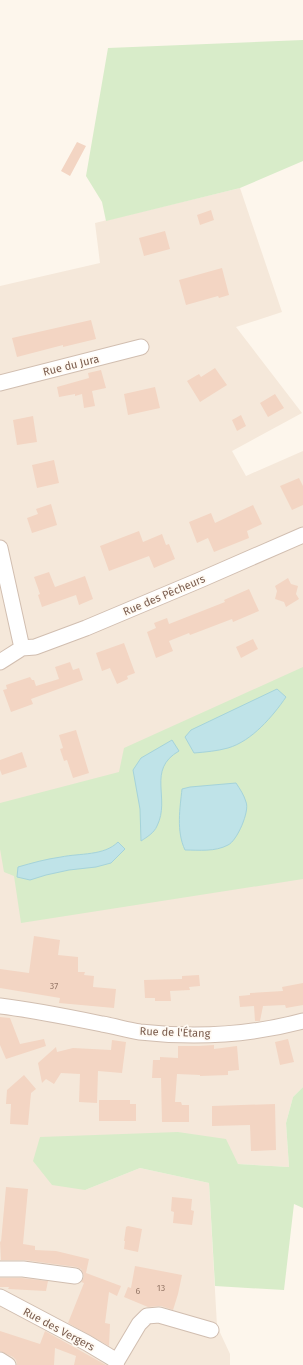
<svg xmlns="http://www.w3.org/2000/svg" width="303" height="1365" font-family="'Fira Sans',sans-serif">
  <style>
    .residential { fill: #f5e8da }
    .green { fill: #d8ecc9 }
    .water { fill: #bfe3e8; stroke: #a5d3da }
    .building { fill: #f3d5c3 }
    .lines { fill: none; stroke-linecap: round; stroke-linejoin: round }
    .street-casing { stroke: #d1beb0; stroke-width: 17 }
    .street { stroke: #fff; stroke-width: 15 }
    .labels { text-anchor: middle; stroke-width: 3.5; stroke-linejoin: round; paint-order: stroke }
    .number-label { font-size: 9px; fill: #987a6a }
    .street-label { font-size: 11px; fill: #7a5c4d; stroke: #fffaf3 }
  </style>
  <rect width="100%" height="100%" fill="#fdf6ec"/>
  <path class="residential" d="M240 188 282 312 236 327 302 413 232 451 246 476 303 451V1087L293 1097 286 1123 289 1167 238 1164 178 1132 85 1190 140 1168 209 1183 217 1326 230 1354V1365H0V286L100 263 95 223Z"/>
  <path class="green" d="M303 40V161L240 188 106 221 102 202 86 176 108 48Z
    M303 667V879L21 923 14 876 4 872 0 849V803L119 772 124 748Z
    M303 1087V1208L294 1204 284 1290 215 1286 209 1183 140 1168 85 1190 52 1185 33 1161 40 1137 178 1132 226 1139 238 1164 289 1167 286 1123 293 1097Z"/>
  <path class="water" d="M277 689 286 697C273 716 252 741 228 748 217 751 206 752 194 753L185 737 191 730Z
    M172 740 179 751C146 770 171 798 157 826 154 833 147 837 141 841L140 809 133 770 141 758Z
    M236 783C240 789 244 795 246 802 250 811 237 841 228 845 215 852 199 850 185 850 176 831 180 808 182 789L190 787Z
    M118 842 125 849 111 863 96 867 69 870 46 875 30 880 17 877 18 867C32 863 46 859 61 857 80 853 104 856 118 842Z"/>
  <path class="building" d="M77 142 86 146 70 176 61 171Z
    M211 210 214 220 200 225 197 215Z
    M165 231 170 249 144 256 139 238Z
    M222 268 229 295 219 298 218 296 186 305 179 280Z
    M91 320 96 339 63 347V345L17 357 12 338Z
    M215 368 227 385 200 402 187 381 199 374 201 377Z
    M101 370 106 388 92 391 95 406 84 408 82 394 75 396V394L59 397 57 387 89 378 88 373Z
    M155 387 160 408 128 415 124 394Z
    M275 394 284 408 268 417 260 403Z
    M241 415 246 426 237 431 232 420Z
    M33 416 37 442 17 445 13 420Z
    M54 460 59 483 37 488 32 465Z
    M299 478 303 486V505L292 510 280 486Z
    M51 504 57 525 32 533 27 518 38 514 36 509Z
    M253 505 262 524 247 531 249 538 214 552 208 538 197 543 189 522 211 513 215 523Z
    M139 531 143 542 162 534 166 545 169 544 175 559 154 568 149 556 109 571 100 546Z
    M49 572 55 587 85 576 93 599 79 605 76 595 42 607 38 595 40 594 34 577Z
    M288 578 291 584 298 586 296 594 299 599 286 607 284 602 275 599 277 591 275 586Z
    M249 589 259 611 233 622 232 619 190 635 189 633 169 641 173 651 156 658 147 632 156 628 154 623 167 618 169 624 225 602 224 600Z
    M253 639 258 649 241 658 236 647Z
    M124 643 135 673 127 676 128 679 117 684 110 668 102 671 96 653Z
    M70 662 73 670 79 668 83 680 31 699 33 704 11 712 3 690 7 689 6 685 30 677 32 680H34L36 686 59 679 55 667Z
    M76 730 89 773 73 778 67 760 64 761 60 749 63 748 59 735Z
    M22 752 27 767 2 775 0 770V760Z
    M34 936 60 940 58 955 78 957V972H85L84 975 94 976 93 987 116 989 114 1008 59 1003 60 998 0 988V969L29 973Z
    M199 975 200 986 189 987 190 990 170 991 171 1001H155V998H145L144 980 182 979V976Z
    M303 983V1005L286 1008 285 1005 263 1006 260 1021H255L254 1006 240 1007 239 996 250 995V993L283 991 282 987Z
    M0 1017 10 1018 20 1044 44 1039 46 1046 6 1059 0 1045Z
    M288 1039 294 1062 280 1065 275 1042Z
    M112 1040 126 1042 122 1073 98 1071 97 1103 79 1102 80 1074 61 1073 54 1084 46 1079 42 1083 38 1063 56 1047 57 1052 73 1048 111 1050Z
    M214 1045V1049L237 1046 239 1070 228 1071V1075L200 1076V1075L177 1074 175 1102H181L182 1105H189V1122H162L161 1078H152L153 1060H160V1057L178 1058V1046H199Z
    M24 1075 36 1089 31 1093 28 1125 10 1124 11 1104H6L7 1090Z
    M99 1100H130V1104H136V1121H99Z
    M275 1104 276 1150 251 1151 250 1125 212 1126V1106Z
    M6 1187 28 1189 23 1244 35 1246V1250L56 1251 89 1259 86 1273 121 1286 117 1296 109 1292 105 1323 110 1324 109 1346 68 1323 84 1283 81 1282 84 1277 83 1273 81 1269 76 1267 24 1260H1L0 1241 1 1242Z
    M172 1197 192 1199 191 1210 194 1211 192 1225 173 1223 174 1212 171 1211Z
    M128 1226 142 1229 138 1252 124 1249 125 1241H124L126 1227Z
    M135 1266 182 1275 178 1294 173 1310 161 1306 148 1307 124 1297 128 1287 131 1288Z
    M0 1278H22L48 1281 46 1291 8 1289 9 1287H0Z
    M0 1331 40 1344 45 1331 106 1365H74L76 1356 55 1348 54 1365H17L16 1360 13 1357 0 1351Z"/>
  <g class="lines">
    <defs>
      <path id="street" d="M0 383 141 347
        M0 548 22 648
        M0 662 22 648 35 647 86 628 200 580 303 535
        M0 1006C34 1010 68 1017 102 1024 114 1026 127 1030 140 1032 193 1038 251 1035 303 1021
        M0 1269H23L75 1276
        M0 1297 87 1343 117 1361
        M0 1360 8 1365
        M116 1365 117 1361 139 1324 147 1316 159 1315 211 1330"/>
    </defs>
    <use href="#street" class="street-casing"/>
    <use href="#street" class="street"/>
  </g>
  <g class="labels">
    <g class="number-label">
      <text x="54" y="989">37</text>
      <text x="161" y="1291">13</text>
      <text x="138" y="1294">6</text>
    </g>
    <g class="street-label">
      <text transform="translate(71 365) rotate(-14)" y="4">Rue du Jura</text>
      <text transform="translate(164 595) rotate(-23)" y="4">Rue des Pêcheurs</text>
      <text transform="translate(175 1032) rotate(2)" y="4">Rue de l'Étang</text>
      <text transform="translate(59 1329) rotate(28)" y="4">Rue des Vergers</text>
    </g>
  </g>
</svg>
